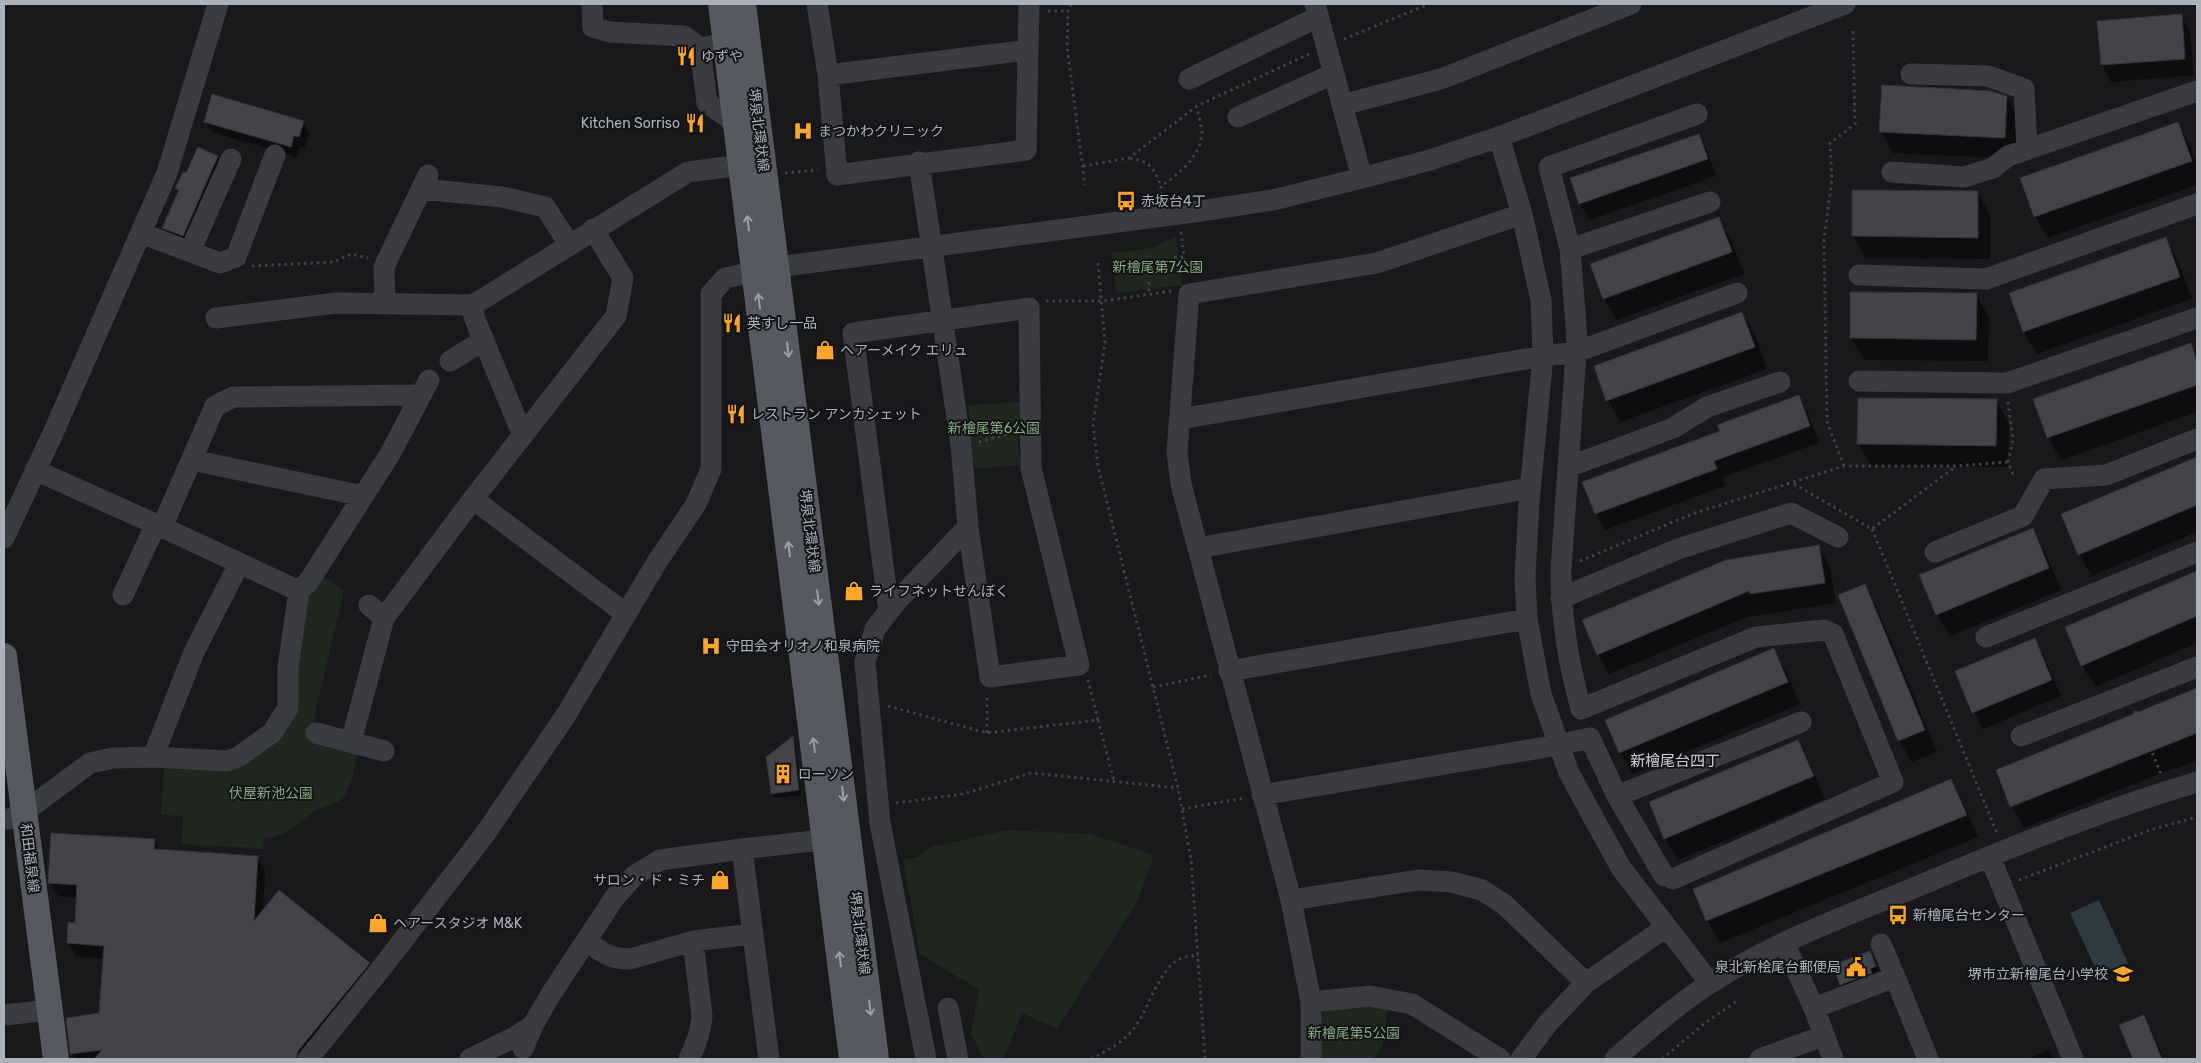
<svg xmlns="http://www.w3.org/2000/svg" width="2201" height="1063" font-family="Rubik,'Noto Sans JP',sans-serif">
  <style>
    .green { fill: #1f271f }
    .water { fill: #2e3b41 }
    .shadow { fill: #0007 }
    .building { fill: #434449; stroke: #333338 }
    .lines { fill: none; stroke-linecap: round; stroke-linejoin: round }
    .path { stroke: #404348; stroke-width: 3; stroke-dasharray: 2.5 4; stroke-linecap: butt }
    .minor { stroke: #3a3c41; stroke-width: 21 }
    .major { stroke: #565960; stroke-width: 26 }
    .oneway { stroke: #9aa0aa }
    .labels { text-anchor: middle; stroke-width: 4; stroke-linejoin: round; paint-order: stroke }
    .poi-label { font-size: 14px; fill: #abb2bc; stroke: #141417; text-anchor: start }
    .street-label { font-size: 14px; fill: #abb2bc; stroke: #141417 }
    .park-label { font-size: 14px; fill: #82a980; stroke: #141417 }
    .neighbourhood-label { font-size: 15px; fill: #ccd0d8; stroke: #141417 }
  </style>
  <rect width="100%" height="100%" fill="#19191c"/>
  <path class="green" d="M1176 237 1182 285 1116 293 1112 253 1152 248Z
    M1020 402 1018 443 1020 465 974 469 968 405Z
    M320 574 344 590 309 740 358 753C354 766 352 787 343 798 335 806 323 806 315 811 297 823 288 838 264 838L263 849 182 844 183 816 161 815 164 767 226 771 278 734 304 599Z
    M1008 830 1090 834 1154 855 1137 902 1057 1029 1022 1013 1004 1059H984L971 1034 979 990 920 954 903 860 918 857 931 847Z
    M1363 1006 1388 1007 1383 1045 1373 1059H1321C1320 1045 1315 1023 1326 1011Z"/>
  <path class="water" d="M2099 900 2128 963 2099 976 2070 913Z"/>
  <path class="shadow" d="M2181 15 2190 32 2194 75 2111 82 2102 65 2098 22Z
    M2007 97 2019 120 2018 159 1893 153 1881 131Z
    M205 122H303L309 133 305 147 300 146 297 157 212 132Z
    M2177 123 2190 145 2197 166V185L2048 238 2035 216Z
    M1698 135 1708 152 1716 176 1589 220 1580 204Z
    M199 149 218 157 224 168 189 246 170 238 163 227 179 192 177 188 187 175Z
    M1854 191 1978 193 1990 215V259L1866 258 1853 236Z
    M1718 218 1731 240 1744 274 1616 320 1604 298Z
    M2166 239 2178 261 2192 299 2037 354 2024 332 2010 294Z
    M1852 293 1976 295 1989 317 1988 361 1864 360 1851 338Z
    M1742 313 1755 335 1767 369 1620 422 1608 400Z
    M2190 345 2197 357V412L2061 460 2048 438 2035 400Z
    M1798 397 1808 413 1819 443 1722 477 1725 486 1605 530 1596 514 1584 483 1721 432Z
    M1996 401 2009 423 2008 467 1871 466 1859 444Z
    M2197 459V532L2092 576 2079 554 2062 515Z
    M2032 530 2045 552 2061 590 1950 636 1937 614Z
    M1818 546 1830 567 1836 603 1747 617 1609 674 1598 654Z
    M2197 572V643L2095 687 2082 665 2066 628Z
    M1864 586 1877 608 1937 752 1912 762 1899 740Z
    M2034 639 2044 656 2061 696 1983 729 1974 712Z
    M1774 650 1786 672 1800 704 1633 774 1620 752Z
    M2197 689V760L2175 769 2174 768 2024 828 2012 806 1997 771Z
    M792 738 795 742 801 795 775 798 772 793Z
    M1798 741 1810 763 1825 799 1678 860 1665 838Z
    M1951 780 1963 802 1978 837 1720 943 1708 921 1694 889Z
    M154 840 160 851 257 857 265 871 263 912 369 964 377 977 310 1059H75L72 1053 100 1015 104 959 76 956 68 942 77 924 78 898 58 896 50 883Z
    M1870 952 1882 977 1847 995 1841 984Z
    M2143 1016 2153 1033 2164 1059H2135L2120 1026Z
    M2049 1050 2054 1059H2026Z"/>
  <path class="building" d="M2182 14 2185 59 2101 65 2097 21Z
    M1882 85 1991 91 2007 96 2005 138 1879 132Z
    M212 94 304 121 299 137 294 136 291 147 204 122Z
    M2178 122 2192 161 2034 217 2020 178Z
    M1699 134 1708 159 1579 204 1570 178Z
    M198 147 218 156 183 236 162 228 179 190 175 188 183 172 186 173Z
    M1852 190 1978 191V238L1852 236Z
    M1719 217 1732 252 1603 299 1590 264Z
    M2166 237 2180 277 2023 332 2009 293Z
    M1850 292 1977 293 1976 340 1850 338Z
    M1742 312 1755 347 1606 401 1594 366Z
    M2191 343 2197 362V385L2047 438 2033 399Z
    M1799 395 1810 426 1714 461 1717 469 1595 514 1582 482 1720 431 1717 425Z
    M1858 398 1997 399 1996 446 1857 444Z
    M2197 457V505L2078 555 2061 514Z
    M2033 528 2049 568 1936 615 1919 575Z
    M1819 545 1825 583 1750 594 1749 591 1597 655 1582 620 1726 560Z
    M2197 571V616L2081 666 2065 627Z
    M1865 584 1925 730 1898 741 1838 595Z
    M2035 638 2052 680 1972 713 1955 671Z
    M1774 648 1788 682 1619 753 1605 720Z
    M2197 688V733L2010 807 1996 770Z
    M793 736 799 790 771 794 766 757Z
    M1798 740 1814 776 1664 839 1649 802Z
    M1951 779 1967 815 1706 921 1693 889Z
    M51 833 155 839 154 849 258 856 254 921 279 890 370 963 298 1051 296 1059H94L102 1050 70 1054 66 1018 99 1013 104 946 67 943 68 922 75 923 77 885 48 883Z
    M1870 951 1876 966 1870 969 1872 973 1840 985 1833 965Z
    M2144 1015 2162 1059H2133L2119 1025Z"/>
  <g class="lines">
    <path class="path" d="M1071 4 1068 11 1067 46 1085 185
      M1048 11H1068
      M1344 39 1429 4
      M1130 158C1151 162 1153 167 1161 186
      M1083 166 1129 158 1197 106 1309 54
      M785 173 818 170
      M1161 195V186C1179 174 1200 157 1202 134 1202 126 1198 115 1197 107
      M1181 232 1186 276
      M1174 257H1183
      M1098 263 1105 343 1093 424 1098 466 1178 788 1191 859 1205 1059
      M252 266 334 262 351 254 368 258
      M1149 282V294
      M1046 301H1103L1172 291
      M2008 402 2013 440 2008 462 2014 477
      M979 442 1011 433
      M1844 466 1827 422 1824 239 1832 179 1830 143 1855 124 1853 30
      M1794 484 1872 529 1955 467
      M1872 529 1997 833
      M1580 561 1695 513 1844 466H1956L2008 462
      M1153 687 1211 675
      M888 706 987 733 1098 720 1088 680
      M2135 711 2161 774
      M1098 720 1114 781
      M987 733V696
      M896 803 963 794 1031 773 1178 788
      M1182 809 1244 798
      M2019 880 2150 830 2197 817
      M1091 1059C1108 1050 1124 1042 1135 1027 1148 1010 1160 967 1180 959 1186 956 1193 956 1199 955
      M1662 1059 1705 1023 1737 1001"/>
    <path class="minor" d="M592 4 593 27 609 32 684 36 700 48 726 43
      M817 4 828 75 837 175 1026 150 1029 4
      M1315 4 1362 178
      M700 48 707 103 736 123
      M1911 74 1988 76 2024 89 2027 149
      M828 75 1028 50
      M1189 79 1318 17
      M1342 105 1441 79 1631 4
      M1238 117 1333 74
      M1499 137 1522 214 1541 300 1543 356 1529 502 1525 577 1527 619 1541 694 1569 773 1621 868 1710 983
      M919 162 961 445 968 527 896 602 875 629 865 662 880 823 926 1059
      M1892 172 1964 177 1993 168 2008 156 2197 91
      M422 189 502 197 545 207 569 244
      M141 233 220 263 236 257 275 155
      M1570 249 1710 202
      M190 251 231 159
      M1859 275 1986 279 2197 204
      M385 303 384 267 428 175
      M473 305 688 172 741 165
      M216 318 336 303 473 305 474 317 519 426 524 433
      M450 361 484 340
      M1859 381 2007 383 2197 318
      M1180 419 1543 356 1576 352 1737 293
      M192 460 363 496
      M1568 467 1673 428 1707 407 1780 382
      M35 470 162 527 299 591
      M473 499 626 614
      M162 527 215 406 233 397 421 395
      M4 538 54 431 167 173 218 4
      M1198 548 1530 488
      M1935 552 2023 516 2044 479 2106 475 2197 439
      M123 595 156 524
      M1561 598 1678 549 1791 513 1838 537
      M369 605 384 618
      M889 611 853 333 1029 308 1031 468 1079 665 990 677 968 527
      M1986 637 2197 552
      M1229 671 1527 619
      M316 733 384 751
      M2021 736 2197 667
      M351 742 384 618 473 499 616 316 623 278 593 229
      M153 757 194 652 239 564
      M1262 795 1558 745 1590 738 1617 796 1664 876
      M1617 796 1801 722
      M4 819H10L24 812 90 763 113 758 153 757 227 761 238 757 272 733 288 708V667L299 591 309 581 390 454 429 380
      M1990 857 2073 1059
      M1673 879 1893 782 1833 634 1824 630 1756 637 1581 709C1568 661 1561 619 1561 569L1577 339 1570 249 1549 167 1697 114
      M1291 900 1418 880 1452 882 1482 890 1505 905 1586 983
      M586 941C602 952 609 959 630 959L693 941
      M1784 943 1814 1008 1833 1059
      M1881 944 1895 977
      M1311 1002 1370 996 1412 1004 1500 1059
      M948 1008 958 1059
      M1814 1008 1895 977 1928 1059
      M4 1015 50 1010
      M523 1049 533 1025 551 994 615 897 634 876 660 860 742 849
      M308 1059 387 961 485 834 566 715 657 562 696 504 711 469V294L725 278 777 267 1194 212 1273 200 1362 178 1430 160 1499 137 1845 4
      M470 1059 517 1036 533 1025
      M689 1059C696 1045 701 1032 702 1016L693 941 753 934
      M769 1059 742 849 840 838
      M1311 1059V1002L1291 900 1181 484 1177 452 1189 294 1377 263 1522 214
      M1521 1059 1548 1023 1586 983 1666 927
      M1615 1059C1645 1032 1675 1006 1709 984 1776 940 1855 913 1928 882 2016 845 2106 809 2197 782
      M1760 1059 1823 1036"/>
    <path class="major" d="M721 4 852 1059
      M743 4 876 1059
      M4 656 56 1059"/>
  </g>
  <defs><path id="oneway-shaft" d="M-6 0H5M1.5-3L5.5 0L1.5 3" fill="none" stroke-width="1.6" stroke-linecap="round" stroke-linejoin="round" transform="scale(1.25)"/></defs>
  <g class="oneway">
    <use href="#oneway-shaft" transform="translate(748 223) rotate(-97)"/>
    <use href="#oneway-shaft" transform="translate(759 301) rotate(-98)"/>
    <use href="#oneway-shaft" transform="translate(788 350) rotate(83)"/>
    <use href="#oneway-shaft" transform="translate(789 549) rotate(-97)"/>
    <use href="#oneway-shaft" transform="translate(818 598) rotate(83)"/>
    <use href="#oneway-shaft" transform="translate(814 745) rotate(-97)"/>
    <use href="#oneway-shaft" transform="translate(843 794) rotate(83)"/>
    <use href="#oneway-shaft" transform="translate(840 959) rotate(-97)"/>
    <use href="#oneway-shaft" transform="translate(870 1008) rotate(83)"/>
  </g>
  <defs>
    <symbol id="restaurant-bare" viewBox="-9 -9 18 18"><path d="M-5-6h1v4h1v-4h1v4h1v-4h1v5L-1.5 .5V6h-2V.5L-5-1ZM5-6V6H3V1.5H1.5Q1.5-4 5-6Z" fill="#ffa52e" stroke="#141417" stroke-width="2.5" paint-order="stroke"/></symbol>
    <symbol id="hospital-bare" viewBox="-9 -9 18 18"><path d="M-5-5h3v3.5h4V-5h3V5h-3V1.5h-4V5h-3Z" fill="#ffa52e" stroke="#141417" stroke-width="2.5" paint-order="stroke"/></symbol>
    <symbol id="bus-bare" viewBox="-9 -9 18 18"><path d="M-5-6H5V4H4V6H2V4H-2V6H-4V4H-5ZM-3.5-4V0h7V-4ZM-3.5 1.2v1.5H-2V1.2ZM2 1.2v1.5H3.5V1.2Z" fill="#ffa52e" stroke="#141417" stroke-width="2.5" paint-order="stroke"/></symbol>
    <symbol id="shop-bare" viewBox="-9 -9 18 18"><path d="M-5-2.5h2.3a2.7 3.5 0 0 1 5.4 0H5L5.5 6h-11ZM-1.5-2.5h3a1.5 2.3 0 0 0-3 0Z" fill="#ffa52e" stroke="#141417" stroke-width="2.5" paint-order="stroke"/></symbol>
    <symbol id="building-bare" viewBox="-9 -9 18 18"><path d="M-4-6H4V6H1V3H-1V6H-4ZM-2.5-4.3h1.7v1.8h-1.7ZM.8-4.3h1.7v1.8H.8ZM-2.5-1h1.7V.8h-1.7ZM.8-1h1.7V.8H.8Z" fill="#ffa52e" stroke="#141417" stroke-width="2.5" paint-order="stroke"/></symbol>
    <symbol id="civic-bare" viewBox="-9 -9 18 18"><path d="M-.6-6.5H3V-4.5H.6V-3L4-1V1h2V6H-6V1h2V-1L-.6-3ZM-1.2 2.5V6h2.4V2.5Z" fill="#ffa52e" stroke="#141417" stroke-width="2.5" paint-order="stroke"/></symbol>
    <symbol id="school-bare" viewBox="-9 -9 18 18"><path d="M0-5L7-2L0 1L-7-2ZM-4 1L0 2.5L4 1V4Q0 6-4 4Z" fill="#ffa52e" stroke="#141417" stroke-width="2.5" paint-order="stroke"/></symbol>
  </defs>
  <g fill-rule="evenodd">
    <use href="#restaurant-bare" x="672" y="42" width="28" height="28"/>
    <use href="#restaurant-bare" x="681" y="109" width="28" height="28"/>
    <use href="#hospital-bare" x="789" y="117" width="28" height="28"/>
    <use href="#bus-bare" x="1112" y="187" width="28" height="28"/>
    <use href="#restaurant-bare" x="718" y="309" width="28" height="28"/>
    <use href="#shop-bare" x="811" y="336" width="28" height="28"/>
    <use href="#restaurant-bare" x="722" y="400" width="28" height="28"/>
    <use href="#shop-bare" x="840" y="577" width="28" height="28"/>
    <use href="#hospital-bare" x="697" y="632" width="28" height="28"/>
    <use href="#building-bare" x="769" y="760" width="28" height="28"/>
    <use href="#shop-bare" x="706" y="866" width="28" height="28"/>
    <use href="#bus-bare" x="1884" y="901" width="28" height="28"/>
    <use href="#shop-bare" x="364" y="909" width="28" height="28"/>
    <use href="#civic-bare" x="1842" y="953" width="28" height="28"/>
    <use href="#school-bare" x="2109" y="960" width="28" height="28"/>
  </g>
  <g class="labels">
    <g class="poi-label">
      <text x="701" y="61">ゆずや</text>
      <text x="680" y="128" text-anchor="end">Kitchen Sorriso</text>
      <text x="818" y="136">まつかわクリニック</text>
      <text x="1141" y="206">赤坂台4丁</text>
      <text x="747" y="328">英すし一品</text>
      <text x="840" y="355">ヘアーメイク エリュ</text>
      <text x="751" y="419">レストラン アンカシェット</text>
      <text x="869" y="596">ライフネットせんぼく</text>
      <text x="726" y="651">守田会オリオノ和泉病院</text>
      <text x="798" y="779">ローソン</text>
      <text x="705" y="885" text-anchor="end">サロン・ド・ミチ</text>
      <text x="1913" y="920">新檜尾台センター</text>
      <text x="393" y="928">ヘアースタジオ M&amp;K</text>
      <text x="1841" y="972" text-anchor="end">泉北新桧尾台郵便局</text>
      <text x="2108" y="979" text-anchor="end">堺市立新檜尾台小学校</text>
    </g>
    <g class="street-label">
      <text transform="translate(759 130) rotate(83)" y="5">堺泉北環状線</text>
      <text transform="translate(810 531) rotate(83)" y="5">堺泉北環状線</text>
      <text transform="translate(30 858) rotate(83)" y="5">和田福泉線</text>
      <text transform="translate(860 933) rotate(83)" y="5">堺泉北環状線</text>
    </g>
    <g class="park-label">
      <text x="1158" y="272">新檜尾第7公園</text>
      <text x="994" y="433">新檜尾第6公園</text>
      <text x="271" y="798">伏屋新池公園</text>
      <text x="1354" y="1038">新檜尾第5公園</text>
    </g>
    <g class="neighbourhood-label">
      <text x="1675" y="766">新檜尾台四丁</text>
    </g>
  </g>
  <rect width="2201" height="1063" fill="none" stroke="#abb2bc" stroke-width="10"/>
</svg>
